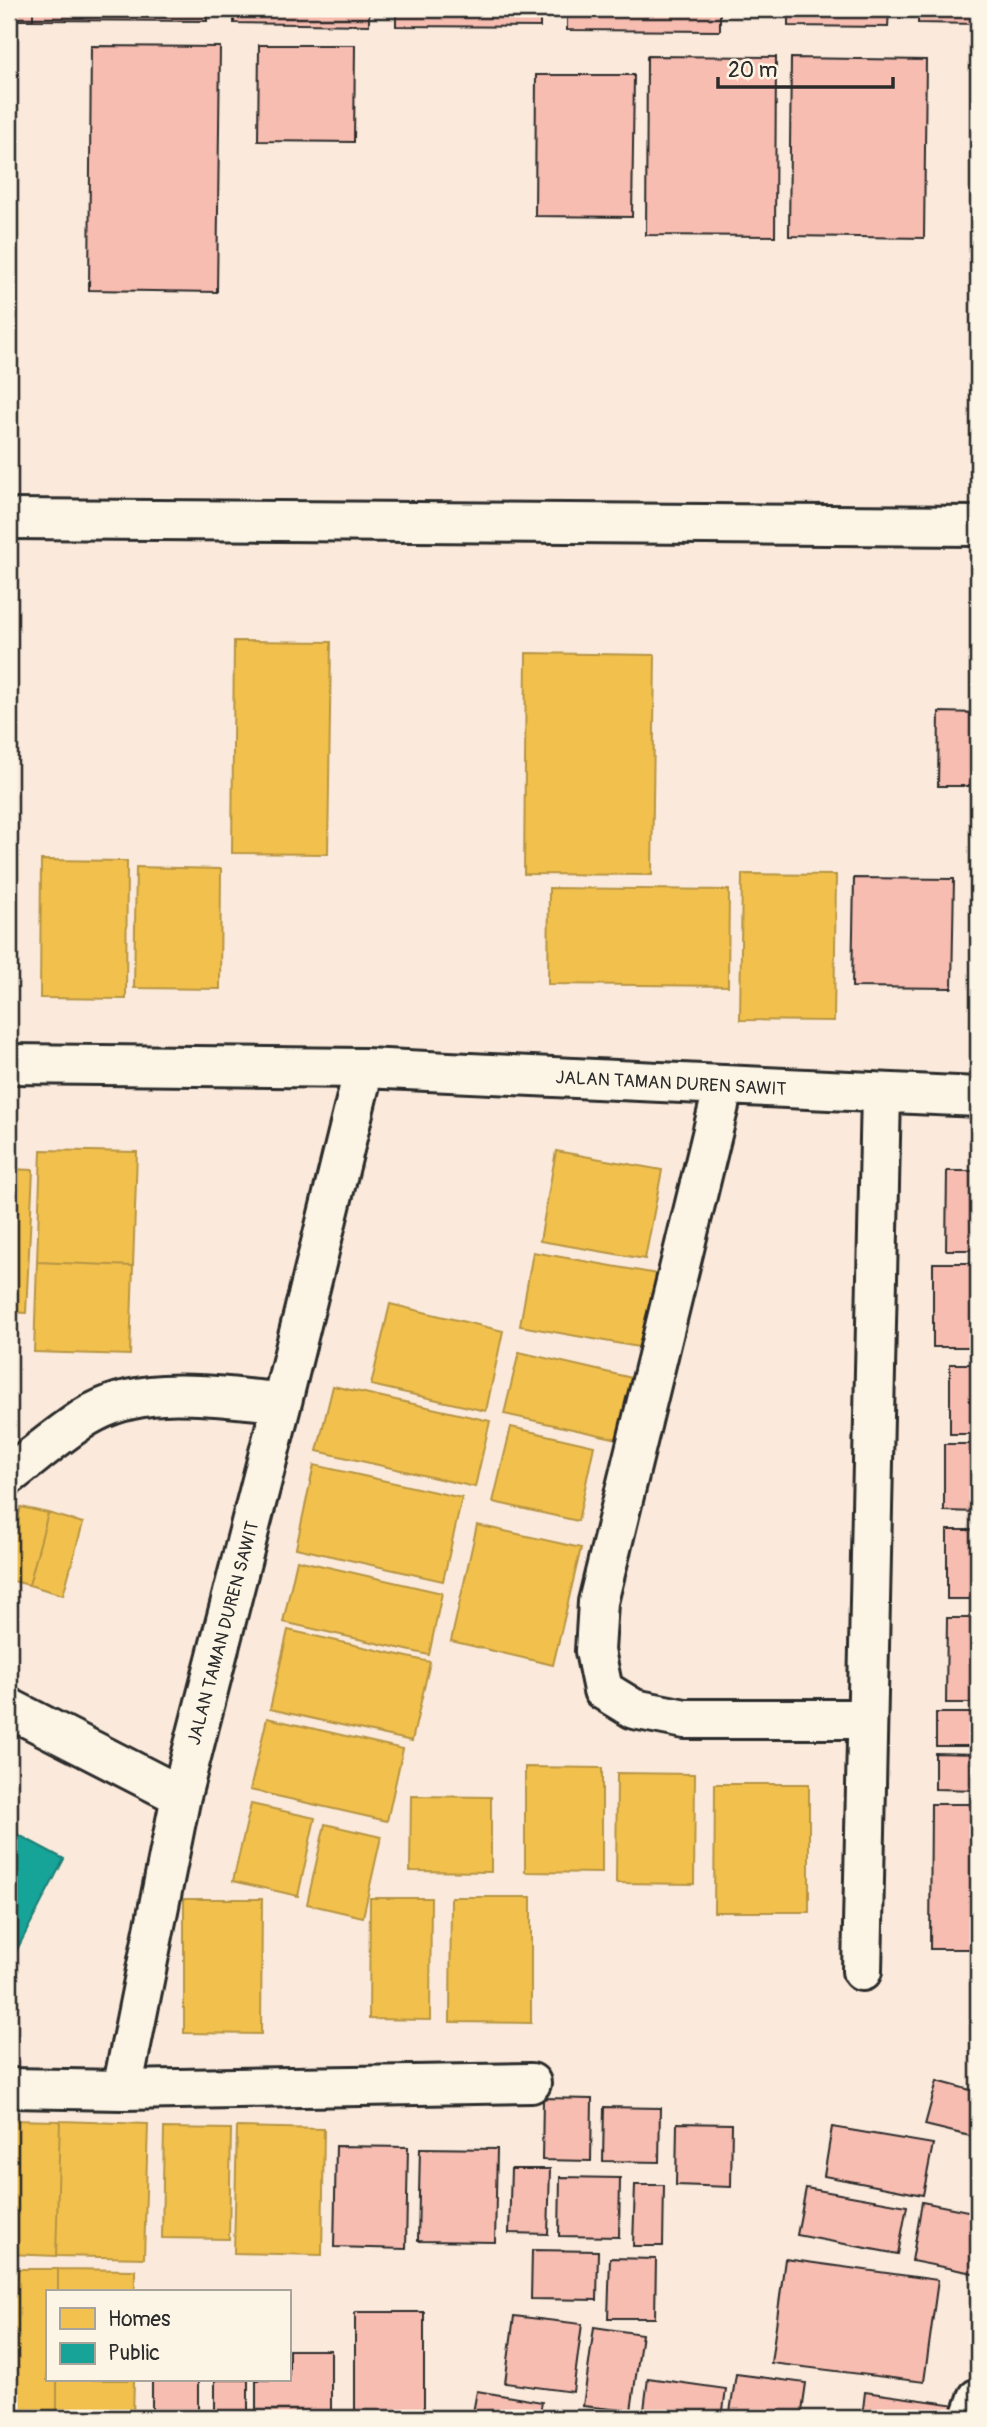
<svg xmlns="http://www.w3.org/2000/svg" width="987" height="2427" font-family="Pangolin,sans-serif">
  <style>
    .homes { fill: #f2c14e; stroke: #b69444; stroke-width: 2 }
    .public { fill: #17a398; stroke: #1d7f77; stroke-width: 2 }
    .building { fill: #f7bdb1; stroke: #2b2b2b; stroke-width: 2 }
    .lines { fill: none; stroke-linecap: round; stroke-linejoin: round }
    .street-casing { stroke: #2b2b2b; stroke-width: 44 }
    .street { stroke: #fcf5e5; stroke-width: 38 }
    .labels { text-anchor: middle; stroke-width: 7; stroke-linejoin: round; paint-order: stroke }
    .street-label { font-size: 18px; fill: #2b2b2b; stroke: #fcf5e5 }
  </style>
  <rect width="100%" height="100%" fill="#fbeadb"/>
  <filter id="ink" filterUnits="userSpaceOnUse"><feTurbulence type="fractalNoise" baseFrequency=".0143" numOctaves="2"/><feDisplacementMap in="SourceGraphic" scale="14" xChannelSelector="R" yChannelSelector="G"/><feConvolveMatrix kernelMatrix="1 2 1 2 8 2 1 2 1" color-interpolation-filters="sRGB"/></filter>
  <g filter="url(#ink)">
    <path class="homes" d="M234 641 331 642 328 854 232 853Z
      M526 653 655 655 652 875 524 874Z
      M41 860 127 861 126 999 40 998Z
      M136 867 221 869 220 989 134 988Z
      M742 874 836 875 834 1021 740 1020Z
      M549 888 729 890 728 986 548 984Z
      M41 1150 137 1152 133 1266 37 1262Z
      M556 1151 662 1170 645 1259 540 1241Z
      M9 1169 33 1170 26 1313 9 1312Z
      M533 1252 663 1275 650 1349 520 1326Z
      M37 1262 133 1266 130 1355 34 1352Z
      M390 1304 503 1331 486 1411 371 1385Z
      M519 1352 641 1380 627 1441 504 1414Z
      M333 1386 490 1421 475 1487 317 1451Z
      M511 1427 594 1446 578 1521 493 1502Z
      M314 1465 462 1498 443 1581 296 1548Z
      M21 1507 48 1513 29 1585 9 1580V1552Z
      M48 1513 83 1523 63 1595 29 1585Z
      M477 1525 581 1548 553 1665 451 1641Z
      M297 1560 442 1593 429 1655 283 1622Z
      M288 1630 430 1662 412 1741 270 1709Z
      M267 1718 403 1749 387 1821 250 1790Z
      M525 1767 602 1768V1873L525 1872Z
      M617 1773 695 1774 694 1884 616 1883Z
      M715 1784H809V1912H714Z
      M411 1796 491 1797V1872L410 1871Z
      M251 1804 315 1818 298 1896 233 1881Z
      M325 1824 381 1837 363 1917 307 1904Z
      M451 1897H531V2023L450 2022Z
      M370 1898H431L430 2020 369 2019Z
      M184 1899H262L261 2034 184 2033Z
      M9 2120 60 2121 56 2256 9 2254Z
      M60 2121 148 2124 144 2258 56 2256Z
      M237 2127 324 2129 322 2255 234 2253Z
      M164 2128 231 2129 229 2239 162 2238Z
      M9 2269H58V2292H47V2380H57V2418H9Z
      M58 2269 135 2270V2292H58Z
      M57 2380H134L133 2418H57Z"/>
    <path class="public" d="M15 1833 64 1859 9 1965V1842Z"/>
    <path class="building" d="M9 9H33V20H9Z
      M33 9H207V21L33 20Z
      M234 9H369V25L234 23Z
      M396 9H540V27L396 26Z
      M567 9H720V31L567 30Z
      M788 9H889L888 27 788 26Z
      M918 9H978V24L918 23Z
      M259 45H355L354 142 258 141Z
      M91 46 220 47 217 292 89 290Z
      M647 56 776 57 775 236 646 235Z
      M791 58 926 60 924 238 789 236Z
      M536 75H634L632 217 535 216Z
      M939 712 978 713V786H938Z
      M854 878 954 879 952 988 852 987Z
      M975 878H978V987H974Z
      M947 1171H978V1250H946Z
      M933 1263H978V1347H933Z
      M950 1364H978V1434H950Z
      M944 1444H978V1512L944 1511Z
      M947 1530H978V1599H947Z
      M947 1618H978V1703H946Z
      M936 1713H978V1746H936Z
      M935 1753 978 1754V1790L935 1789Z
      M931 1804H978V1949H930Z
      M937 2081 978 2092V2138L925 2125Z
      M543 2098 592 2099 591 2161 542 2160Z
      M604 2107 660 2108 659 2162 603 2161Z
      M677 2123 732 2124 731 2187 676 2185Z
      M832 2127 933 2144 923 2195 824 2176Z
      M336 2146 408 2147 406 2249 334 2247Z
      M420 2148 497 2149 495 2242 418 2241Z
      M511 2169H550L548 2234 509 2233Z
      M560 2177 620 2178 619 2237 559 2236Z
      M635 2185H664L663 2246H633Z
      M806 2188 907 2206 898 2254 797 2235Z
      M922 2202 978 2213V2274L912 2261Z
      M532 2250 598 2251 597 2300 531 2299Z
      M610 2258 656 2259 655 2318H608Z
      M785 2259 938 2280 924 2382 771 2363Z
      M355 2312H424V2418H355Z
      M514 2316 582 2324 573 2392 505 2383Z
      M594 2327 642 2334 631 2411 583 2406Z
      M289 2350H331V2418H256V2380H289Z
      M736 2374 806 2383 801 2418H729Z
      M648 2378 726 2389 722 2418H643Z
      M152 2380H198V2418H152Z
      M215 2380H248V2418H215Z
      M477 2391 542 2402 539 2418H472Z
      M865 2392 957 2405 955 2418H862Z"/>
    <g class="lines">
      <defs>
        <path id="street" d="M9 519 978 526
          M9 1064 364 1068 978 1097
          M724 1085 598 1602 595 1651 603 1690 634 1709 685 1719H867
          M9 1475C34 1456 59 1434 86 1417 143 1381 219 1398 282 1402
          M9 1708 181 1796
          M862 1971 881 1093
          M9 2088 122 2090 531 2083
          M122 2090 181 1796 282 1402 364 1068
          M971 2418 978 2398"/>
      </defs>
      <use href="#street" class="street-casing"/>
      <use href="#street" class="street"/>
    </g>
  </g>
  <g class="labels">
    <g class="street-label">
      <text transform="translate(671 1083) rotate(3)" y="6">JALAN TAMAN DUREN SAWIT</text>
      <text transform="translate(223 1633) rotate(-75)" y="6">JALAN TAMAN DUREN SAWIT</text>
    </g>
  </g>
  <rect width="987" height="2427" fill="none" stroke="#fcf5e5" stroke-width="35"/>
  <rect x="18" y="18" width="952" height="2392" fill="none" stroke="#2b2b2b" stroke-width="2.5" filter="url(#ink)"/>
  <rect x="46" y="2290" width="245" height="91" fill="#fcf5e5" stroke="#a8a49b" stroke-width="2"/>
  <rect x="60" y="2308" width="35" height="21" fill="#f2c14e" stroke="#a8a49b" stroke-width="2"/>
  <text x="108" y="2326" font-size="21" fill="#2b2b2b">Homes</text>
  <rect x="60" y="2343" width="35" height="21" fill="#17a398" stroke="#a8a49b" stroke-width="2"/>
  <text x="108" y="2360" font-size="21" fill="#2b2b2b">Public</text>
  <path d="M718 77v10h175v-10" fill="none" stroke="#2b2b2b" stroke-width="3.5"/>
  <text x="728" y="77" font-size="21" fill="#2b2b2b" stroke="#fcf5e5" stroke-width="5" paint-order="stroke">20 m</text>
</svg>
